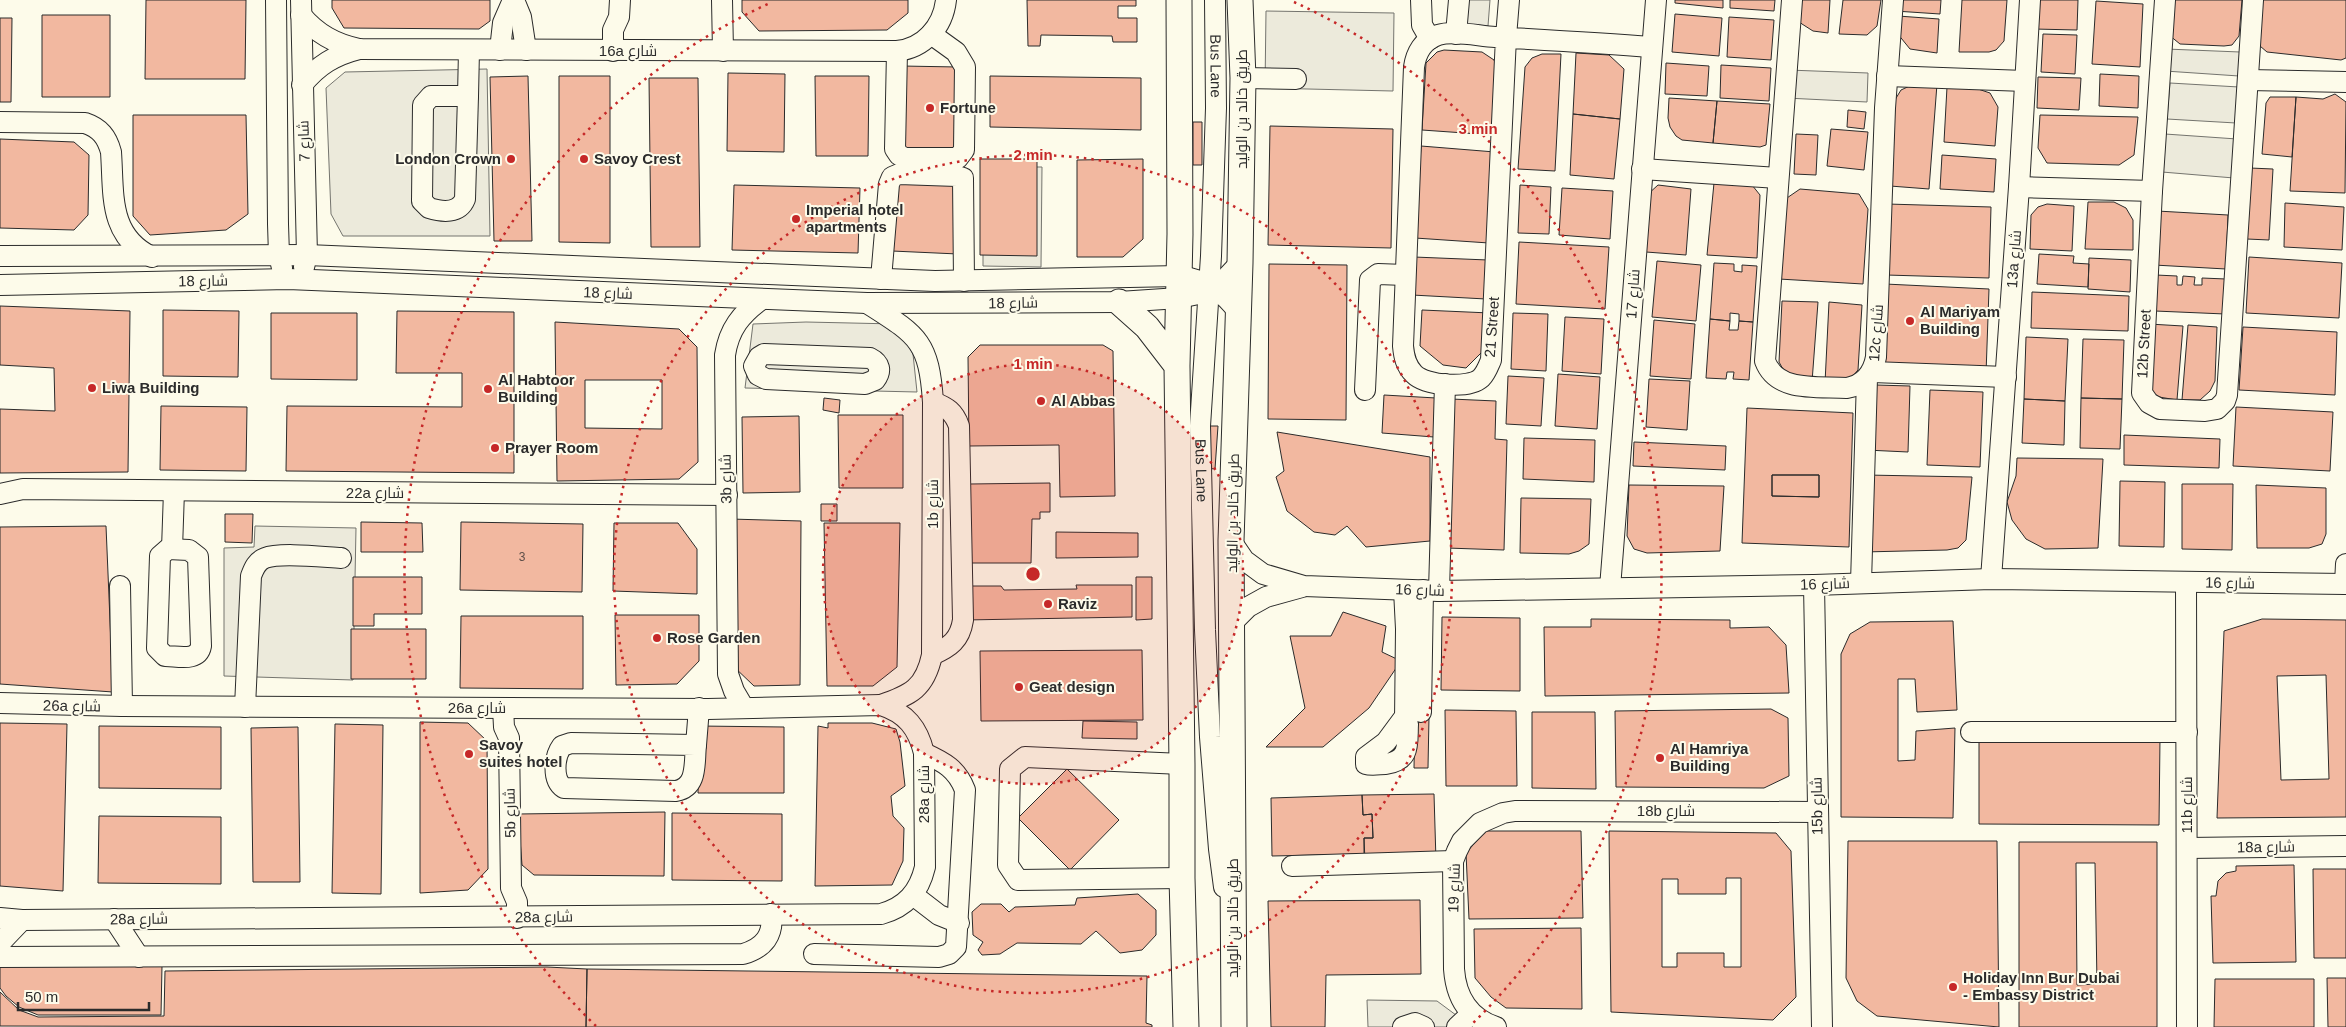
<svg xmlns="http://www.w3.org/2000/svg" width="2346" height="1027" font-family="Helvetica,Cairo,sans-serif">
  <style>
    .parking { fill: #eceadb; stroke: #74746e }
    .building { fill: #f2b8a0; stroke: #2b2b2b; fill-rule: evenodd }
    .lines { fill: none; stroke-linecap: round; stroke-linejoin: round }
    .minor-casing { stroke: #2b2b2b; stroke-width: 22 }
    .major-casing { stroke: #2b2b2b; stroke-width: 27 }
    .minor { stroke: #fdfbea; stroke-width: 20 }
    .major { stroke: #fdfbea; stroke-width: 25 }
    .ring { fill: none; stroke: #c62828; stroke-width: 2.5; stroke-dasharray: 2.5 5 }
    .poi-dot { fill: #c62828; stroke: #fdfbea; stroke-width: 2 }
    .labels { text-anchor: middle; stroke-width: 4; stroke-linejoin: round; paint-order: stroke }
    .number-label { font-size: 12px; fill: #5d4e48 }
    .street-label { font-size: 15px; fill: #2b2b2b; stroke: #fdfbea }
    .poi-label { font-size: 15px; font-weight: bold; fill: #2b2b2b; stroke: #fdfbea; text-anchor: start }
    .centre { fill: #c62828; stroke: #fdfbea; stroke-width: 2.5 }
    .ring-label { font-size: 15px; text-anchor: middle; font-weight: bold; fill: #c62828; stroke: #fdfbea; stroke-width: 4; stroke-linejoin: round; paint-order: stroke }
  </style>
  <rect width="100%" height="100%" fill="#fdfbea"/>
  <path class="parking" d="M1464 0H1490L1488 26 1462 25Z
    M1266 11 1394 13 1393 91 1265 88Z
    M2166 49 2240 52 2239 76 2165 71Z
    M487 69 490 236H343L331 214 326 88 345 72Z
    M1788 70 1868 73 1867 102 1786 98Z
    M2170 83 2239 87 2236 123 2167 119Z
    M2165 134 2237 139 2234 178 2162 172Z
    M983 167H1042L1041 267 983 266Z
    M806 322 896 324 913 354 917 392 745 388 753 324Z
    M255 526 356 528 353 680 224 676V548L254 547Z
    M1367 1000 1437 1001 1460 1018 1468 1027H1368Z"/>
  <path class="building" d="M146 0H246L245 79H145Z
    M332 0H490V21L479 29 344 28 332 8Z
    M742 0H908V13L887 30 759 31 742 12Z
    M1027 0H1136V6H1118V18H1137V42H1113L1112 36 1041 35 1040 46H1028Z
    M1675 0H1723V8L1675 3Z
    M1730 0H1775L1774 11 1730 8Z
    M1794 0H1830L1828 33 1813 31 1802 24 1794 17Z
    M1843 0H1881L1877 26 1867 35 1839 34Z
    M1896 0H1941L1940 14 1895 11Z
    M1962 0H2007L2004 41 1996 50 1989 52H1959Z
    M2035 0H2078L2077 30 2034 29Z
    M2169 0H2242L2239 36 2232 45 2224 46 2180 44 2169 35Z
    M2262 0H2346V58L2341 60 2267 52 2260 46Z
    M2096 1 2143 4 2140 67 2092 64Z
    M1675 14 1722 18 1719 56 1672 52Z
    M42 15H110V97H42Z
    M1898 16 1939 19 1937 53 1910 49 1897 33Z
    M1729 17 1774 20 1771 60 1727 57Z
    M0 18H12L11 102H0Z
    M2043 34 2077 35 2075 74 2041 72Z
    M1444 50 1482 52 1494 60 1497 68 1493 135 1422 130 1426 63 1437 52Z
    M1576 53 1609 55 1624 69 1620 119 1573 114Z
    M1542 54H1561L1555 171 1518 169 1525 67 1532 58Z
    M1666 63 1709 66 1707 96 1665 94Z
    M1721 65 1771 68 1769 101 1720 98Z
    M902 66 958 67 957 150 901 149Z
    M728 73 785 74 784 152 727 151Z
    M2100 74 2139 76 2138 108 2099 106Z
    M528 76 532 241H494L490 77Z
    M559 76H610V243L559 242Z
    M815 76H869L868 156H816Z
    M990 76 1141 78V130L990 127Z
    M2038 77 2081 78 2079 110 2037 108Z
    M649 78H698L700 247H651Z
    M1916 83 1937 84 1929 189 1890 186 1893 103 1901 90Z
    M1947 87 1978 89 1990 93 1998 107 1995 146 1944 142Z
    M2335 94 2346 102 2345 193 2290 191 2296 97 2323 99Z
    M2270 97H2296L2292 157 2262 154 2266 103Z
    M1669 98 1717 101 1713 143 1682 140 1676 136 1670 127 1668 118Z
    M1717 101 1770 104 1766 145 1760 147 1713 143Z
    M1848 110 1866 112 1864 129 1847 127Z
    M1573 114 1620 119 1614 179 1570 175Z
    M133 115H246L248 214 226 230 150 235 133 216Z
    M2040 115 2138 117 2134 155 2119 165 2047 163 2038 148Z
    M1193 122H1202V165H1193Z
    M1270 126 1393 129 1391 248 1268 245Z
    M1831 129 1868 132 1864 170 1827 166Z
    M1796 134 1818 135 1816 175 1794 174Z
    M0 139 74 142 89 155 88 215 74 230 0 228Z
    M1421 146 1495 152 1489 243 1415 238Z
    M1942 155 1996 159 1994 192 1940 189Z
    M980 159H1037V256L980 255Z
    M1143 159V239L1123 257H1077V160Z
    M2250 168 2273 169 2269 240 2247 239Z
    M894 179 961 181 958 254 892 251Z
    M1714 183 1752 185 1760 195 1757 258 1707 255Z
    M734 185 860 188 858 253 732 250Z
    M1520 185 1551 187 1549 234 1518 233Z
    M1658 185 1691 189 1686 255 1646 252 1642 247 1647 195Z
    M1562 188 1613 191 1610 239 1559 235Z
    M1800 189 1859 194 1868 209 1863 284 1779 279 1784 200Z
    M2088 202H2114L2126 208 2133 220V250L2085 249Z
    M2285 203 2344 207 2342 250 2284 247Z
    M1887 204 1991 207 1989 278 1886 275Z
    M2047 204 2074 206 2072 251 2030 249 2031 215 2038 207Z
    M2157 211 2228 215 2226 269 2154 265Z
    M1519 242 1609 247 1605 309 1516 304Z
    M2039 254 2074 256 2073 263 2089 264 2088 287 2037 284Z
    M1414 257 1488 260 1486 299 1412 295Z
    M2249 257 2342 263 2339 318 2246 313Z
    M2089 258 2131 260 2130 292 2088 289Z
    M1657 261 1701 265 1696 321 1652 317Z
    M1714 263 1734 264V271L1742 272V265L1757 266 1753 322 1739 321V314L1730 313V321L1710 319Z
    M1269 264 1347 265 1346 420 1268 419Z
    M2156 275 2177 276V285H2182L2183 276 2195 277 2194 285H2202V278L2226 279 2225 314 2155 311Z
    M1885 284 1989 289 1986 374 1881 370Z
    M2032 292 2129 296 2128 331 2031 328Z
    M1782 301 1818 302 1812 382 1784 371 1779 362Z
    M1829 302 1862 305 1858 370 1850 379 1825 383Z
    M0 306 130 311 128 472 0 473V409L55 411 54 368 0 365Z
    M163 310 239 311 238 377 163 376Z
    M1422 310 1490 313 1487 347 1466 368 1443 365 1420 346Z
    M397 311 514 312V473L286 471 287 406 462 407V373H396Z
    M271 313H357V380L271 379Z
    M1513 313 1548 314 1546 371 1511 369Z
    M1565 317 1604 319 1601 374 1562 371Z
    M1710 319 1730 321 1729 330H1738L1739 321 1753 322 1749 380 1733 379 1734 372H1727L1726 379 1706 378Z
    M1654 320 1695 324 1691 379 1650 376Z
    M555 322 679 329 697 347 698 462 679 479 557 481ZM585 380H662V429L585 428Z
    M2149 324 2183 326 2177 400 2159 397 2152 392Z
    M2188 325 2217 327 2215 381 2210 391 2200 400H2182Z
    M2243 327 2337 332 2335 395 2239 390Z
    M2026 337 2068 339 2065 401 2024 399Z
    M2083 339 2124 340 2122 399 2081 398Z
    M980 345H1103L1113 351 1115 496 1060 497 1059 445 969 446 968 357Z
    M1558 374 1600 377 1597 429 1555 426Z
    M1508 376 1544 378 1541 426 1506 424Z
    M1649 379 1690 381 1687 430 1646 427Z
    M1876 385 1910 386 1908 452 1866 450Z
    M1930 390 1983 392 1980 467 1927 465Z
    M1384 395 1436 398 1434 437 1382 433Z
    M824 398 840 400 839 413 823 410Z
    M2081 398 2122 399 2120 449 2080 448Z
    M1451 399 1496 401 1495 439 1507 440 1504 550 1447 548Z
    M2024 399 2065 401 2064 445 2022 443Z
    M161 406 247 407 246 471 160 470Z
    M2236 407 2333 412 2330 471 2233 466Z
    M1747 408 1853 413 1849 547 1742 543ZM1772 475H1819V497L1772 496Z
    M838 415H903V488H839Z
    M799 416 800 492 743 493 742 417Z
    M1208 426H1218L1215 469 1205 468Z
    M1277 432 1430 457V541L1366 547 1347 526 1335 535 1314 532 1287 511 1276 477 1284 471Z
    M2124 435 2220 439 2219 468 2124 465Z
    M1524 438 1595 440 1594 482 1523 479Z
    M1634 442 1726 446 1725 470 1633 466Z
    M2017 458 2103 459 2098 548 2045 549 2026 539 2012 520 2007 502 2016 476Z
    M1772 475H1819V497L1772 496Z
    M1866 475 1972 477 1966 540 1958 548 1947 550 1863 552Z
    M2120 481 2165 482 2164 547 2119 546Z
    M1050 483V512H1040V519H1032L1031 563H971L969 484Z
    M2182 484H2233L2232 550 2182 549Z
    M1629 485 1724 486 1720 551 1647 553 1634 549 1627 536Z
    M2256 485 2326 488V534L2322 544 2309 548H2257Z
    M1521 498 1591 499 1589 544 1579 551 1569 554 1520 553Z
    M821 504H837V521H821Z
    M225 514H253L252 543 225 542Z
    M730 519 801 521 800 685 754 686 731 664Z
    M361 522 422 523 423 552H361Z
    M461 522 583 524 582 592 460 590Z
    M614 523H678L697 549V594L613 591Z
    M824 523H900L897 667 873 686H827Z
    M106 526 113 692 0 684V527Z
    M1056 532 1138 533V557L1056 558Z
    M353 577H422V614H374V626H353Z
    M1136 577H1152V619L1136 620Z
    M1076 585H1132V617L965 620 964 586H1001L1004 590 1077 589Z
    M1343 612 1386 626 1382 652 1401 661 1369 708 1323 747H1266L1305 708 1290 636H1331Z
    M615 615H699V661L677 684 616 685Z
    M461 616H583V689L460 688Z
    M1442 617 1520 618V691L1441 690Z
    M1591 619 1730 620V628L1769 627 1786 645 1789 693 1545 696 1544 627H1591Z
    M2262 619 2346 620V817L2217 818 2224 631ZM2326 675 2329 779 2281 780 2277 676Z
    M1953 621 1957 710 1917 712 1915 679H1898V761L1915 760 1916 731 1955 728 1953 818 1841 817V654L1850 634 1870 622Z
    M351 629H426V679H351Z
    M1142 650 1143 720 981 721 980 651Z
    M1771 709 1788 718 1789 776 1764 788 1616 787 1615 711Z
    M1445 710 1516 711 1517 786H1446Z
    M1532 712H1595L1596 789 1532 788Z
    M1415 717H1429L1428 768H1414Z
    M1083 721 1137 722V739L1082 738Z
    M420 722 468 723 487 741 488 869 468 890 420 893Z
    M0 723 67 724 63 891 0 886Z
    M828 723H872L896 729 900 742 905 786 891 796 893 816 904 828 903 861 892 885 815 886 818 726 828 728Z
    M335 724 383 725 381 894 332 893Z
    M99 726 221 727V789L99 788Z
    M699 726 784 727V793H698Z
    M298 727 300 882H253L251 728Z
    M1979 736 2160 738 2159 825 1979 824Z
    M1067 769 1119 820 1070 870 1018 818Z
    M1434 794 1436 861 1365 862 1364 838H1373L1372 814 1363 815 1362 795Z
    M1362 795 1363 815 1372 814 1373 838H1364V854L1272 856 1271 798Z
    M665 812 664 876 534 875 522 865 518 814Z
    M672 813 782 814V881L672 880Z
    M99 816 221 817V884L98 883Z
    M1485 831H1581L1583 918 1469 919 1466 853Z
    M1609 831 1776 833 1791 851 1796 997 1773 1020 1611 1012ZM1726 878H1741V967H1724V953H1677V967H1662V879H1678V894H1726Z
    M1848 841H1997L1999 1027 1877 1016 1857 1001 1846 978Z
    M2019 842H2157V1027H2019ZM2076 863H2095L2097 984 2077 985Z
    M2294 865 2296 962 2213 963 2211 896H2216L2218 881 2226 873 2236 871V866Z
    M2313 869H2346V958H2314Z
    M1138 894 1156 910V935L1142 950 1120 953 1096 931 1081 944 1017 943 1000 954 982 955 978 950 983 942 973 935 972 912 981 904H1001L1009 912 1015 907 1075 905 1077 898Z
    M1420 900 1421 974 1326 975 1325 1027H1271L1268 901Z
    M1581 928 1582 1009 1506 1008 1491 997 1475 978 1474 929Z
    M0 965 162 966 161 1015H38L19 1007 6 996 0 988Z
    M547 967 587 969 586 1027 0 1026V992L19 1010 38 1017 164 1016 165 971Z
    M587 969 1147 976 1146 1023 1152 1025V1027H586Z
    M2327 978H2346V1027H2328Z
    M2215 979H2314V1027H2214Z"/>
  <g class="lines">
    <defs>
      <g id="minor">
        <path d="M276 0 278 224 279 255 282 268"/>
        <path d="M301 0 307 255 304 267"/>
        <path d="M514 0 521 17 526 50"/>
        <path d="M722 0 723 51"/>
        <path id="s1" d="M1215 0 1216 108 1211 256 1200 426 1205 630 1210 737 1219 849 1224 887"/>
        <path d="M1421 0 1422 25 1430 39"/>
        <path d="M1509 0 1506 37 1491 360C1488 367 1486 373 1481 378 1469 389 1426 386 1414 374 1406 366 1404 357 1403 346L1414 67C1416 53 1423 40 1438 35 1454 30 1478 36 1495 37 1547 40 1600 43 1652 47"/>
        <path d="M1792 0 1765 361C1777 393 1818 386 1847 388 1864 385 1873 374 1876 357L1885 108 1893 0"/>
        <path d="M2165 0 2152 191 2142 393 2149 403 2160 409 2205 411 2217 409 2225 401 2227 395 2253 0"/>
        <path d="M301 15C317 34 335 44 359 49L897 51C924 48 943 27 946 0"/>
        <path d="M1456 34 1459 0"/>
        <path d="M500 50 503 23 513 0"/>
        <path d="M613 51V30L619 17 620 0"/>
        <path d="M897 51 895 149 899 155 905 158H958L964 150 965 67 956 52 931 34"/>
        <path d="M1887 76 2025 81"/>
        <path d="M1243 78 1296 79"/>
        <path d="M2248 80 2346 82"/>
        <path d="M302 85C318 65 335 55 359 49"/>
        <path d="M431 96H468L465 199C459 214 442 212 429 208L422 201 423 105Z"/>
        <path d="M468 96 469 50"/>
        <path d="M0 122 85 123C100 128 107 137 111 152 114 194 108 236 152 257"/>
        <path d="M1642 169 1778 178"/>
        <path d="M2019 187 2152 191"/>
        <path d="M0 256 307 255 935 281 1179 276C1206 280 1223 291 1239 313"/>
        <path d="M881 279 889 184 892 177 899 174 957 176 963 178 964 281"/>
        <path d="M0 285 288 279 867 303 1119 302 1179 298 1203 293 1224 280 1240 263"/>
        <path d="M867 303C917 335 929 340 933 402L932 655C925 688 911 695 881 705"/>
        <path d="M764 354 870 358C880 363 882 371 875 380L865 384 766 379 758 375 754 366 759 357Z"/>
        <path d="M1872 372 2006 377"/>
        <path d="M1365 390 1370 280 1378 274 1405 275"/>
        <path d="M0 494 23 489 727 495"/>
        <path d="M1231 541 1244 560 1263 574 1304 586 1439 591 1814 585 1991 579 2346 584"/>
        <path d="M168 549 189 550 198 557 201 646C198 662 178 656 165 656L157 648 160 556Z"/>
        <path d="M172 549 174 491"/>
        <path d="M1991 579 2019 187 2030 0"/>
        <path d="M2186 582 2187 1027"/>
        <path d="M1861 583 1867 378"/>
        <path d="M2345 584 2346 564"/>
        <path d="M1814 585 1822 1027"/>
        <path d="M120 586 122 706"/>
        <path d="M1610 588 1656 0"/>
        <path d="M1404 590 1406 629 1405 720"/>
        <path d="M1439 591 1445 384"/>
        <path d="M1233 622 1248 607 1266 597 1302 587"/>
        <path d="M932 655C950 647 960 640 963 620L959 426C954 412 947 407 933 402"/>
        <path d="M0 703 122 706 708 709 881 705C906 713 918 728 924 753L925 867C919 892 906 907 881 914L22 920 0 918"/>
        <path d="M245 707 251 576C254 568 257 561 265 558 280 552 323 557 341 558"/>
        <path d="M503 708 504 727 509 738 511 888 517 902V918"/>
        <path d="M744 708 734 691 728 674 725 355C729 329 741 314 762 299"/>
        <path d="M1421 712 1423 590"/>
        <path d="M1403 719 1408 724C1407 744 1411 760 1386 764 1380 764 1372 766 1366 764V757L1386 742Z"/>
        <path d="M1971 732H2187"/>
        <path d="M571 743 696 745C694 763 698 787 676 791L564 788C552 780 554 757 562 746Z"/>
        <path d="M696 745 699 708"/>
        <path d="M2187 848 2346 846"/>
        <path d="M1292 866 1453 861"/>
        <path d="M1182 878 1018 880 1008 865 1010 769 1025 757 1182 764"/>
        <path d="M913 895 939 915 959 923"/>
        <path d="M114 919 139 957"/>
        <path d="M0 943 22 920"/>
        <path d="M814 954 939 957 949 954 956 947 965 790C957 769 944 762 924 753"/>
        <path d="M0 957 743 954C764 948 774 935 771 914"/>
        <path d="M1403 1027 1415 1023 1424 1027"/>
        <path d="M1457 1027 1471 1014"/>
        <path d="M1496 1027C1468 1018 1456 997 1454 969L1453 861 1457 851 1462 841 1480 823 1503 813 1515 811 1817 812"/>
      </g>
      <path id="major" d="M1179 0 1180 234 1177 366 1182 764V878L1186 1027
        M1119 302 1147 327 1177 366
        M1234 1027 1231 541 1240 263 1243 78 1240 0"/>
    </defs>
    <use href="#minor" class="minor-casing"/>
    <use href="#major" class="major-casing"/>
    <use href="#minor" class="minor"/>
    <use href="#major" class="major"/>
  </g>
  <circle cx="1033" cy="574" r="210" fill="#c62828" fill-opacity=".12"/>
  <g class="ring">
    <circle cx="1033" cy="574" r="210"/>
    <circle cx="1033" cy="574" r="419"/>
    <path d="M596 1026A629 629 0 0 1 772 2M1294 2A629 629 0 0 1 1470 1026"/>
  </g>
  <g class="poi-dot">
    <circle cx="930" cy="108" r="5"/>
    <circle cx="511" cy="159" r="5"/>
    <circle cx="584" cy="159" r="5"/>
    <circle cx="796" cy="219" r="5"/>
    <circle cx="1910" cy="321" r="5"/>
    <circle cx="92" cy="388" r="5"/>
    <circle cx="488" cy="389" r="5"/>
    <circle cx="1041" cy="401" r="5"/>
    <circle cx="495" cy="448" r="5"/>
    <circle cx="1048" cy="604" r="5"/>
    <circle cx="657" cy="638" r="5"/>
    <circle cx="1019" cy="687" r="5"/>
    <circle cx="469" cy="754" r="5"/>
    <circle cx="1660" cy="758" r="5"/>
    <circle cx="1953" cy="987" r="5"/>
  </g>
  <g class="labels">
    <g class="number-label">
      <text x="522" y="561">3</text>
    </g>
    <g class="street-label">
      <text x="628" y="56">16a شارع</text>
      <text dy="5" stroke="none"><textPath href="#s1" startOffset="66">Bus Lane</textPath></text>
      <text transform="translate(1242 109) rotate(-90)" y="5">طريق خالد بن الوليد</text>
      <text transform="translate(304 141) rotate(-92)" y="5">شارع 7</text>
      <text transform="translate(2014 259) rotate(-86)" y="5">13a شارع</text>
      <text transform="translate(203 281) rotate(-1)" y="5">شارع 18</text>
      <text transform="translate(608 293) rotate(2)" y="5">شارع 18</text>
      <text transform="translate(1633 294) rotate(-86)" y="5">شارع 17</text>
      <text transform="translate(1013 303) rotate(-1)" y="5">شارع 18</text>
      <text transform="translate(1492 327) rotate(-86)" y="5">21 Street</text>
      <text transform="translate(1876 333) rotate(-86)" y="5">12c شارع</text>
      <text transform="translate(2144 344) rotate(-87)" y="5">12b Street</text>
      <text dy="5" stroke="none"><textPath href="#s1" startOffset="471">Bus Lane</textPath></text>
      <text transform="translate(726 479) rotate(-91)" y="5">3b شارع</text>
      <text x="375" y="498">22a شارع</text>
      <text transform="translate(933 504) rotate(-90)" y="5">1b شارع</text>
      <text transform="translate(1233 513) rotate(-89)" y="5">طريق خالد بن الوليد</text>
      <text transform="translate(2230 583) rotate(1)" y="5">شارع 16</text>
      <text transform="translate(1825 584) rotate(-2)" y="5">شارع 16</text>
      <text transform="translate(1420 590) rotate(2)" y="5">شارع 16</text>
      <text transform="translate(72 706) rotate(1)" y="5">26a شارع</text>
      <text x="477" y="713">26a شارع</text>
      <text transform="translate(924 794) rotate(-90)" y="5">28a شارع</text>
      <text transform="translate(2187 805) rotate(-90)" y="5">11b شارع</text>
      <text transform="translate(1817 806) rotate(-91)" y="5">15b شارع</text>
      <text x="1666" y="816">18b شارع</text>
      <text transform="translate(510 813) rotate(-91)" y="5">5b شارع</text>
      <text transform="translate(2266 847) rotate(-1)" y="5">18a شارع</text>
      <text transform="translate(1454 888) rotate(-88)" y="5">شارع 19</text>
      <text transform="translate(544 917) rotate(-1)" y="5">28a شارع</text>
      <text transform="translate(1233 918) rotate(-90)" y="5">طريق خالد بن الوليد</text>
      <text transform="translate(139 919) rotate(-1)" y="5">28a شارع</text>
    </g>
    <g class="poi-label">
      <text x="940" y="113">Fortune</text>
      <text x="501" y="164" text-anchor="end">London Crown</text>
      <text x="594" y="164">Savoy Crest</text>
      <text x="806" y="215">Imperial hotel<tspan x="806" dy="17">apartments</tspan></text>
      <text x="1920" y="317">Al Mariyam<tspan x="1920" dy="17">Building</tspan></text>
      <text x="498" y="385">Al Habtoor<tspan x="498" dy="17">Building</tspan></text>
      <text x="102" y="393">Liwa Building</text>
      <text x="1051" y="406">Al Abbas</text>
      <text x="505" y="453">Prayer Room</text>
      <text x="1058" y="609">Raviz</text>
      <text x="667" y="643">Rose Garden</text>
      <text x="1029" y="692">Geat design</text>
      <text x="479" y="750">Savoy<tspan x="479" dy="17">suites hotel</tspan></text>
      <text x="1670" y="754">Al Hamriya<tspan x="1670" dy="17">Building</tspan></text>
      <text x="1963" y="983">Holiday Inn Bur Dubai<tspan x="1963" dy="17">- Embassy District</tspan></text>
    </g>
  </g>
  <circle cx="1033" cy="574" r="8" class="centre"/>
  <g class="ring-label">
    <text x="1478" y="134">3 min</text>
    <text x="1033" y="160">2 min</text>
    <text x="1033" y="369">1 min</text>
  </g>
  <path d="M18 1002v8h131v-8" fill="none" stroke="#2b2b2b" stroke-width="2.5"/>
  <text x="25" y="1002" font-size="15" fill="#2b2b2b" stroke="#fdfbea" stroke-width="4" paint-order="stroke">50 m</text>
</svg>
